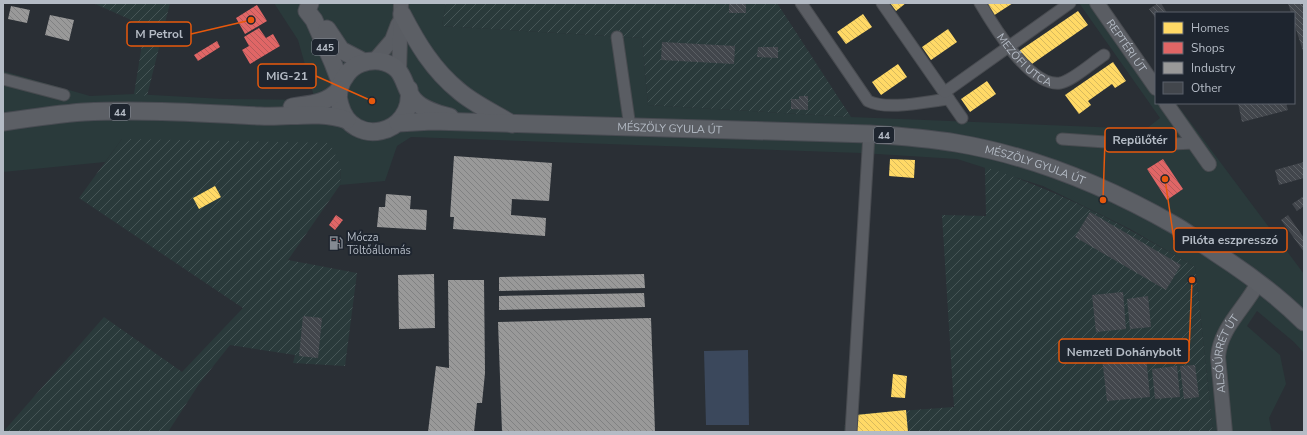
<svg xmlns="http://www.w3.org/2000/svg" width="1307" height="435" font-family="'Nunito Sans',sans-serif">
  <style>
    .green { fill: #2a3a3b }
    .garden { fill: url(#garden-furrows) }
    .water { fill: #3b485c }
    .homes { fill: url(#homes-back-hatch) }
    .shops { fill: url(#shops-back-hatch) }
    .industry { fill: url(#industry-back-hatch) }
    .building { fill: url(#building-back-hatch) }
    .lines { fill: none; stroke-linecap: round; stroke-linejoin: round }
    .minor-casing { stroke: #484b50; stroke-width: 13 }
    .tertiary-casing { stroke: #484b50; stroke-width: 16 }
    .primary-casing { stroke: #484b52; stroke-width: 19 }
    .minor { stroke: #5a5d63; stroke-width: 11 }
    .tertiary { stroke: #5a5d63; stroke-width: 14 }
    .primary { stroke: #5c5f65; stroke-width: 17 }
    .labels { text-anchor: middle; stroke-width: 4; stroke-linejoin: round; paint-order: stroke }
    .shield { fill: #1e252f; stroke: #878e98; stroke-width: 1 }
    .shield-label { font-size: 10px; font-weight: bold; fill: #b4bbc5 }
    .street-label { font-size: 11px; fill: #b4bbc5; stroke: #1e252f }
    .poi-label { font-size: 11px; fill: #b4bbc5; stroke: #1e252f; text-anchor: start }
    .leader { fill: none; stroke: #e8590c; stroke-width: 1.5 }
    .callout-dot { fill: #e8590c; stroke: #1e252f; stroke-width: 1.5 }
    .callout { fill: #1e252f; stroke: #e8590c; stroke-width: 1.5 }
    .callout-label { font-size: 12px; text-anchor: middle; font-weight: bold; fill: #b4bbc5 }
  </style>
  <defs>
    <pattern id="garden-furrows" width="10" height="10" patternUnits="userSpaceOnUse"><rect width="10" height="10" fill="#2a3a3b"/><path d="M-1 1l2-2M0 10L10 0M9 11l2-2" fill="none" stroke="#465556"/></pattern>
    <pattern id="homes-back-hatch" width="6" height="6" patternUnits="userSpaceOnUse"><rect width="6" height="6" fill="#ffd966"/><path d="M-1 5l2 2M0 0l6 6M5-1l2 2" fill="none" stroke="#d7b95d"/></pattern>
    <pattern id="shops-back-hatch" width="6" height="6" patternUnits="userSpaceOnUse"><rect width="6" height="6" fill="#e06666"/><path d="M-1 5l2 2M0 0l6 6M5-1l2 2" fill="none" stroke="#b65a5b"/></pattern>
    <pattern id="industry-back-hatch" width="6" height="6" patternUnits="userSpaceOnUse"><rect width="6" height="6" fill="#999"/><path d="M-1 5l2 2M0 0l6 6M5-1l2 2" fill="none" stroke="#808182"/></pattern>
    <pattern id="building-back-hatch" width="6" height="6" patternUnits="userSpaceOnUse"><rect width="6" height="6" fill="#42464c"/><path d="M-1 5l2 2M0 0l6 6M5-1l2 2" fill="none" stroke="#5b5f64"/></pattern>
  </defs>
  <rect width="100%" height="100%" fill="#2a2f35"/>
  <path class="green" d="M274 3H446L442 26 642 38 648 105 851 117 1146 129 1160 118 1079 3H1106L1156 75V103H1176L1304 274V353L1294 342 1257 311 1247 326 1280 355 1286 384 1269 418 1272 432H1213L1195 267 1130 229 1043 186 957 159 861 153 411 137 397 146 385 181 340 185 341 167 122 139 105 162 3 172V71L90 96 134 94 224 99 315 100 298 40Z"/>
  <path class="garden" d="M93 3H170L147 96 134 94 145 26Z
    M446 3H777L851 117 648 105 642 38 442 26Z
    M122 139 330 143 341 167 340 185 288 260 357 273 345 366 293 363 295 355 230 345 199 384 168 432H3L104 317 182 372 243 308 79 198Z
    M985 167C1061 191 1127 227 1195 267L1213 432H844L846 415 954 407 942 215 986 216Z"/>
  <path class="water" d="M748 350 749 425H706L704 351Z"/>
  <path class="homes" d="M890 3H906L896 11Z
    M984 3H1013L993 16Z
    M1078 11 1088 25 1029 66 1019 51Z
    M863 14 872 27 846 44 837 32Z
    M948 29 957 42 931 60 922 47Z
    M1113 62 1126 81 1115 88 1112 84 1088 101 1091 105 1079 114 1065 95Z
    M898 64 907 77 881 95 872 82Z
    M987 81 996 94 970 112 961 99Z
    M890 159 915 160 914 178 889 176Z
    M215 186 221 197 199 209 193 198Z
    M893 374 907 376 905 398 891 397Z
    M906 410 908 432H857L856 415Z"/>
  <path class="shops" d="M257 5 267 21 245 34 236 18Z
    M259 28 266 38 273 34 280 46 250 64 242 50 249 46 244 37Z
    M217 41 220 47 198 61 194 55Z
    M1163 159 1183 189 1167 200 1147 169Z
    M336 215 343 220 335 230 329 225Z
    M332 237 342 238 341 248 331 247Z"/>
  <path class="industry" d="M11 6 30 10 27 23 8 19Z
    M50 15 74 20 69 41 45 35Z
    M454 156 552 163 549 201 512 199 511 215 546 218 545 236 453 229 454 217H450Z
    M386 194 411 196 410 209 427 210 426 230 377 227 379 207H385Z
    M434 274 435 328 399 329 398 275Z
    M644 274 645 288 499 291V277Z
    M448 280H484L485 373 482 403H477L474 432H428L436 366 449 368Z
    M644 293 645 307 499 310V296Z
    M651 318 655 432H502L498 322Z"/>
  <path class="building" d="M729 3H746V13H729Z
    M1158 3H1161L1167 13H1156V19L1149 9Z
    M1288 3H1304V54L1294 23V13H1291Z
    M662 42 735 46 734 64 661 60Z
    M758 47H778V58L757 57Z
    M799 96H808V110L791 109V99H799Z
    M1238 103H1286L1288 110 1242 122Z
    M1304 162V178L1279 185 1275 170Z
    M1304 196V206L1297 211 1292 204Z
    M1090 212 1181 265 1166 290 1075 237Z
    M1288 215 1304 238V252L1281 220Z
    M1123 292 1126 329 1096 332 1092 295Z
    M1148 296 1151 327 1130 329 1127 299Z
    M303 316 322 318 318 358 299 356Z
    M1145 345 1150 397 1107 401 1101 349Z
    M1195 365 1199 397 1184 399 1180 366Z
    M1177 366 1180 397 1155 399 1152 369Z"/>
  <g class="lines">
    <defs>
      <g id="minor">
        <path d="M801 3 868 101C888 111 928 101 949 99"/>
        <path d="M882 3 962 118"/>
        <path id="s1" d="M980 3C993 25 1030 87 1060 83 1072 81 1093 62 1104 55"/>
        <path d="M617 37 630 127"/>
        <path d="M3 79 64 95"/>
        <path d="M945 92 1070 3"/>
        <path d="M1062 139 1149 145 1194 143"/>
        <path d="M851 432 869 134"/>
      </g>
      <g id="tertiary">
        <path id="s2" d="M1097 3 1156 88"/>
        <path d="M374 61 392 40 398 24"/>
        <path d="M399 72 401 3"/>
        <path d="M1166 103 1209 164"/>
        <path id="s3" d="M1225 432 1218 357C1220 328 1245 308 1258 283"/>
      </g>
      <g id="primary">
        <path d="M310 3 307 11 314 20 333 63 341 84"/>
        <path d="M402 14C417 43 433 70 459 91 474 104 494 113 512 124"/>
        <path d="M327 29 341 50 364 62"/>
        <path d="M409 89C415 135 352 149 340 105 336 94 340 83 347 74 354 64 367 60 379 61 407 66 401 85 414 100 423 110 438 114 450 117"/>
        <path d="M292 107C310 104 326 104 339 90"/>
        <path d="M3 122C30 118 57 114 84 112 142 109 202 113 260 116 288 118 319 110 347 120"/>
        <path id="s4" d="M398 123 432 121 869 134C898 136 927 138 956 143 1033 156 1108 187 1176 226 1190 234 1202 244 1216 253 1247 273 1278 296 1304 322"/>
      </g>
    </defs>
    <use href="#minor" class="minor-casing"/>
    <use href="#tertiary" class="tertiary-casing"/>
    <use href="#primary" class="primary-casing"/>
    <use href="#minor" class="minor"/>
    <use href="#tertiary" class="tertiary"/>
    <use href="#primary" class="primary"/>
  </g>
  <defs>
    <symbol id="fuel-bare" viewBox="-9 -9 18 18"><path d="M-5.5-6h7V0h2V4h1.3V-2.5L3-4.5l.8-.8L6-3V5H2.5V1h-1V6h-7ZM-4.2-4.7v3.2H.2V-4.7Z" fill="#848a93" stroke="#1e252f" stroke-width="2.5" paint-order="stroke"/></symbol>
  </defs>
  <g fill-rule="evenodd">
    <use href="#fuel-bare" x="326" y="233" width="20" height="20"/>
  </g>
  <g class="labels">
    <g class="shield">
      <rect x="312" y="39" width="26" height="16" rx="3"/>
      <rect x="110" y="104" width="20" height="16" rx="3"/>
      <rect x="874" y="127" width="20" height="16" rx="3"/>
    </g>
    <g class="shield-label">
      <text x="325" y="51">445</text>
      <text x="120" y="116">44</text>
      <text x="884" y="139">44</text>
    </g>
    <g class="street-label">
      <text dy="4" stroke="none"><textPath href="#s2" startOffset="52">REPTÉRI ÚT</textPath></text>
      <text dy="4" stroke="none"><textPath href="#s1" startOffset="73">MEZŐFI UTCA</textPath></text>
      <text dy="4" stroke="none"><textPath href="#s4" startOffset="272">MÉSZÖLY GYULA ÚT</textPath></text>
      <text dy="4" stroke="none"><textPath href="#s4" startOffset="641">MÉSZÖLY GYULA ÚT</textPath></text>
      <text dy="4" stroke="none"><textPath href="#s3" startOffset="80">ALSÓÚRRÉT ÚT</textPath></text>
    </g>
    <g class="poi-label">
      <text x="347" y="241">Mócza<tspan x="347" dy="13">Töltőállomás</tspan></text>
    </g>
  </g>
  <path class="leader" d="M251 20L191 34M372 101L316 76M1103 200L1105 140M1165 179L1174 240M1192 280L1189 351"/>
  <g class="callout-dot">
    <circle cx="251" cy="20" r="4"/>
    <circle cx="372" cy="101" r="4"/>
    <circle cx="1103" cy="200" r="4"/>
    <circle cx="1165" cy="179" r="4"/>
    <circle cx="1192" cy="280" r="4"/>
  </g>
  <g class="callout">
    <rect x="127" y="22" width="64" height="24" rx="4"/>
    <rect x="258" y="64" width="58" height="24" rx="4"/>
    <rect x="1105" y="128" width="71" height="24" rx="4"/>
    <rect x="1174" y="228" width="113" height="24" rx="4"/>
    <rect x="1059" y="339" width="130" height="24" rx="4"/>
  </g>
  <g class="callout-label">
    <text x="159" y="38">M Petrol</text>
    <text x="287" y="80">MiG-21</text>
    <text x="1140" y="144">Repülőtér</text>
    <text x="1230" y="244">Pilóta eszpresszó</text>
    <text x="1124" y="356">Nemzeti Dohánybolt</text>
  </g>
  <rect width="1307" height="435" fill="none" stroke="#b4bbc5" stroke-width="8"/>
  <rect x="1155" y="12" width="140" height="92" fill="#1e252f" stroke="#5a616b"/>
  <rect x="1163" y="22" width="20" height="12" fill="#ffd966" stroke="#5a616b"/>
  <text x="1191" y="32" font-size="12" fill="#b4bbc5">Homes</text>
  <rect x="1163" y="42" width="20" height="12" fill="#e06666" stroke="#5a616b"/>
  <text x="1191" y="52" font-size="12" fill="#b4bbc5">Shops</text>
  <rect x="1163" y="62" width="20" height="12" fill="#999999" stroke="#5a616b"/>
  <text x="1191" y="72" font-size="12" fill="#b4bbc5">Industry</text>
  <rect x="1163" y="82" width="20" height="12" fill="#42464c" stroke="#5a616b"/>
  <text x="1191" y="92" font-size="12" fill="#b4bbc5">Other</text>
</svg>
